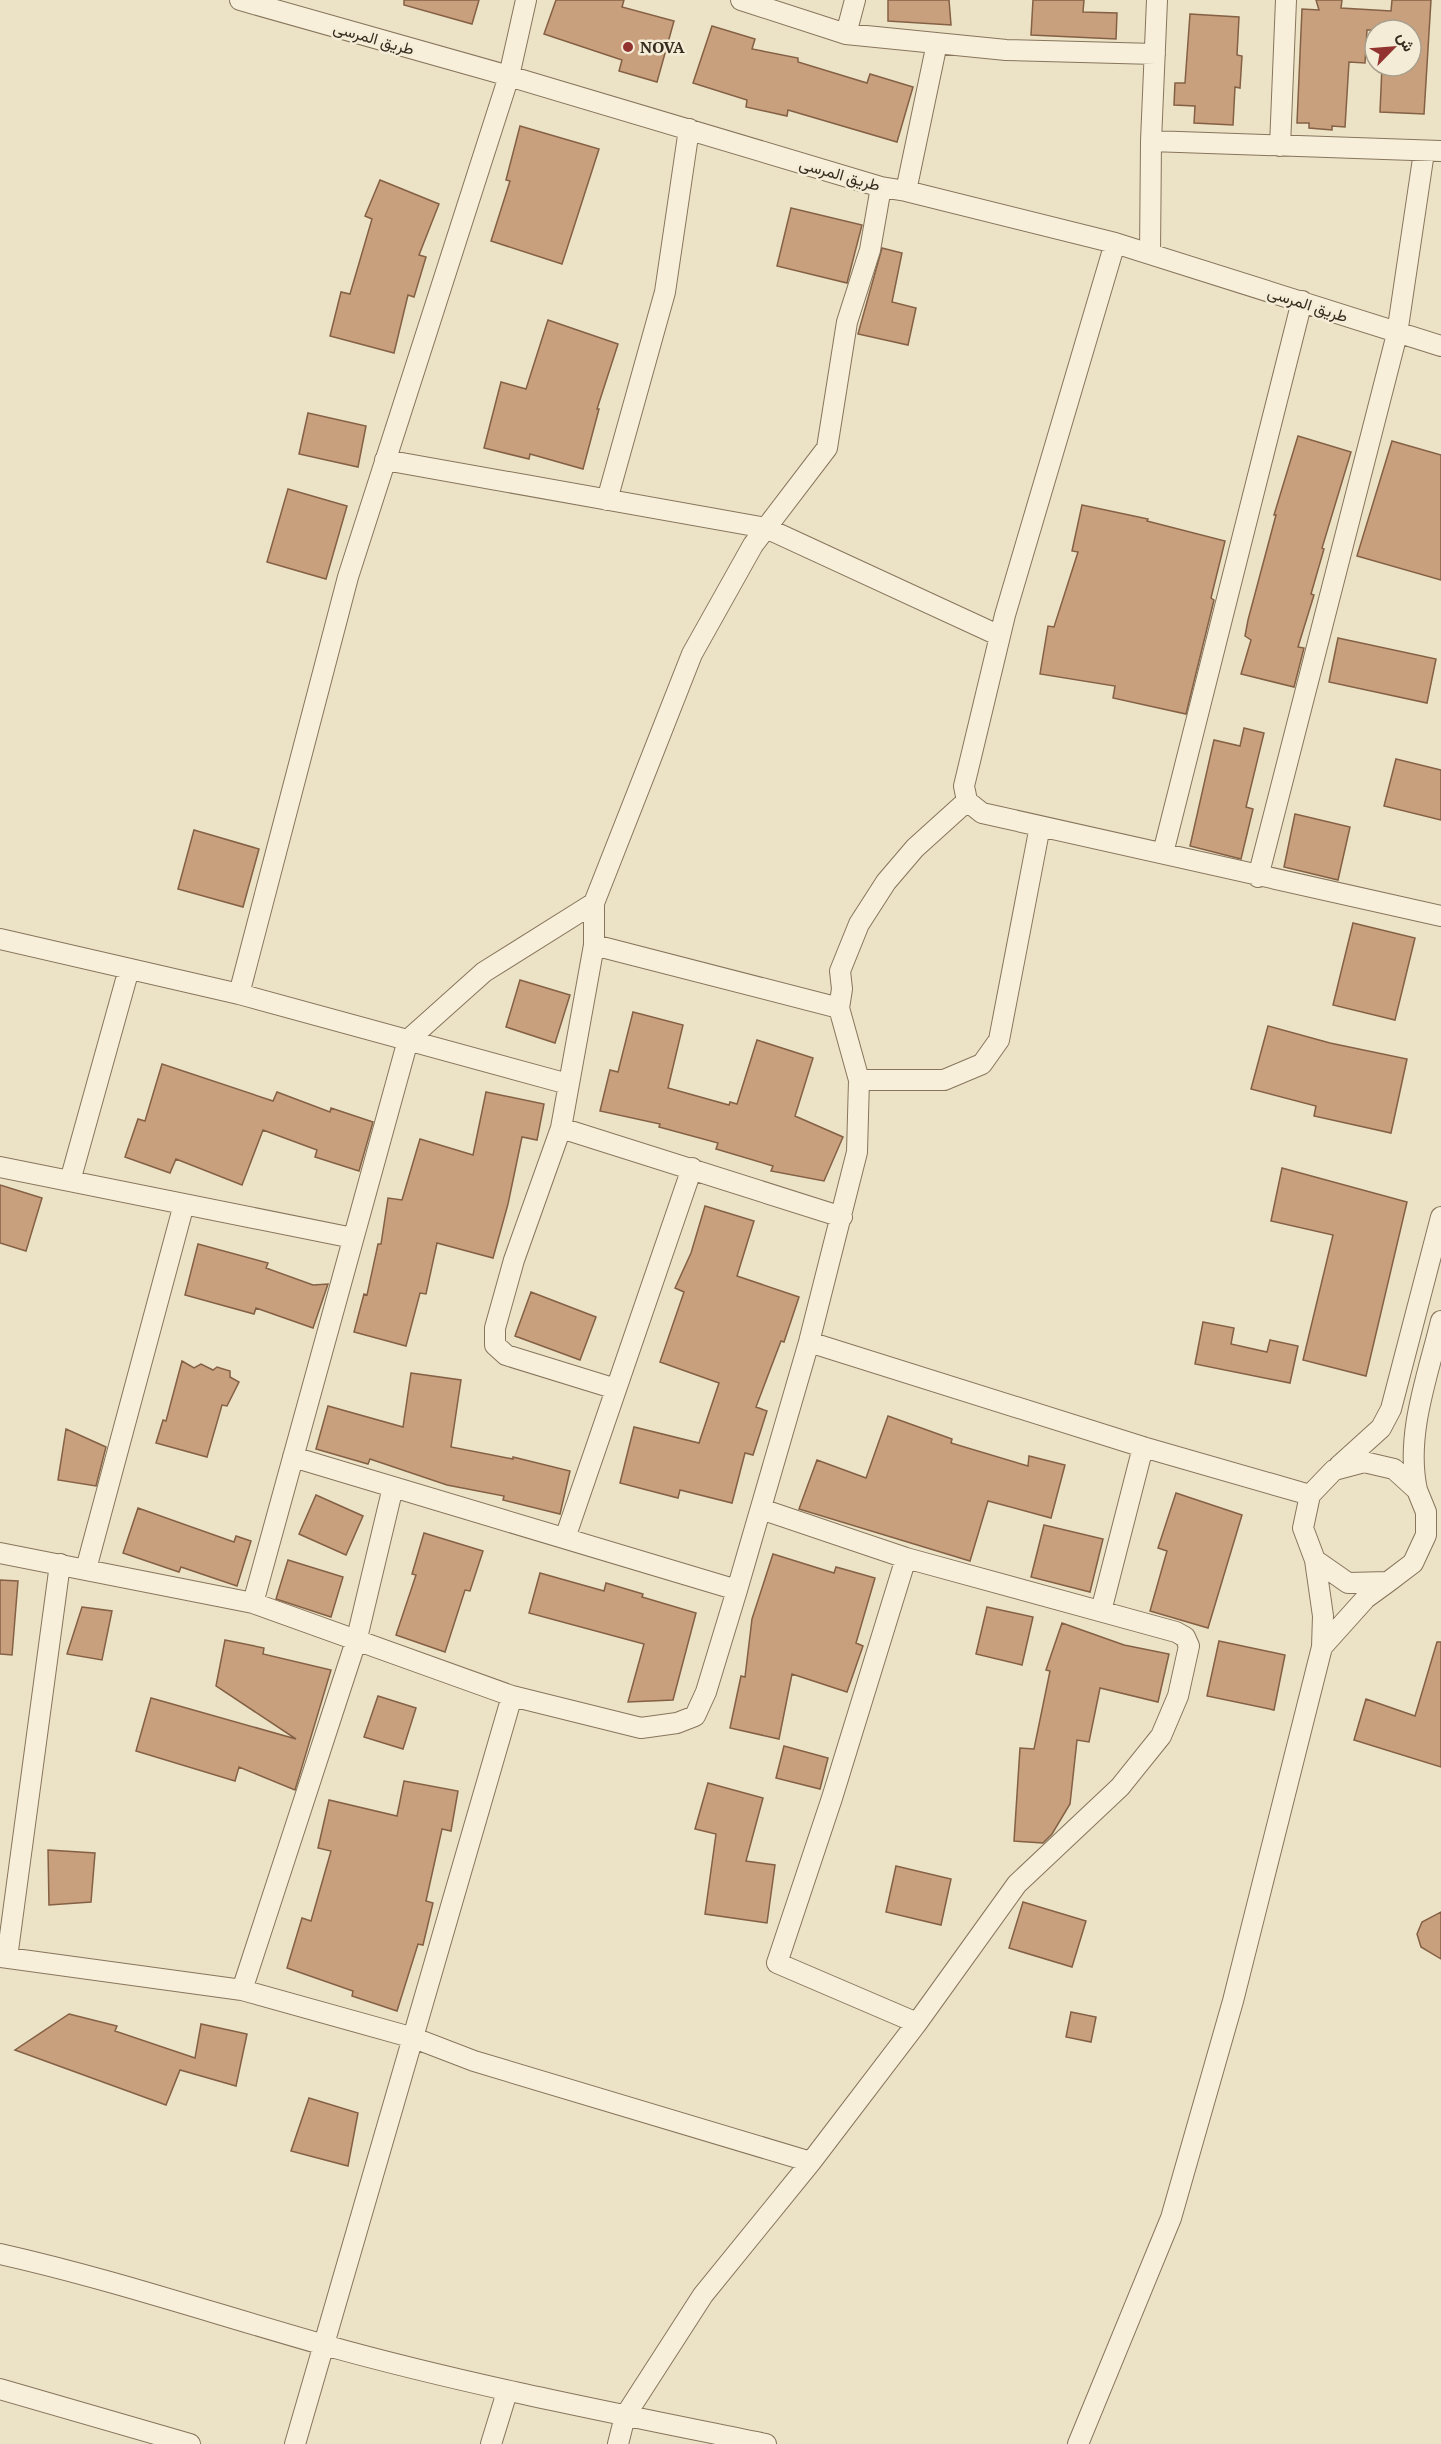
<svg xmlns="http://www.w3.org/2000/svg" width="1441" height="2444" font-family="'PT Serif',Vazirmatn,serif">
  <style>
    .building { fill: #c8a07e; stroke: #846044; stroke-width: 1.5 }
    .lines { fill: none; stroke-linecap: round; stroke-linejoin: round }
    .minor-casing { stroke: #87755d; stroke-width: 22 }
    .minor { stroke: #f7efd9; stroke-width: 20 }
    .poi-dot { fill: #923330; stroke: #f4ecd6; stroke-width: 2 }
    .labels { text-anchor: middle; stroke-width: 5; stroke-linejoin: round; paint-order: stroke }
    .street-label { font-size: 16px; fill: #382c20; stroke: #f4ecd6 }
    .poi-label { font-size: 16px; font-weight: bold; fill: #382c20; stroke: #f4ecd6; text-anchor: start }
  </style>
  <rect width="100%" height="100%" fill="#ece2c6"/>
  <path class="building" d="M404 0H479L472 24 404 5Z
    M556 0H624L622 7 674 21 657 82 619 71 622 60 544 34Z
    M888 0H949L951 25 888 21Z
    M1033 0H1084L1083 12 1117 13 1116 39 1031 35Z
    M1316 0H1342L1341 8 1391 11 1392 0H1431L1424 114 1380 112 1382 66H1411V30H1367L1365 63 1349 62 1345 127 1332 126V130L1309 128V123H1297L1302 9 1319 10Z
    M1190 14 1239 17 1237 55 1242 56 1240 88 1235 87 1233 125 1194 123 1195 106 1174 105 1175 83H1185Z
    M712 26 755 39 752 49 798 58V62L867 83 870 74 913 87 897 142 788 110 787 116 746 107 747 100 693 83Z
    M520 126 599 149 562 264 491 241 510 181 506 180Z
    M380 180 439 204 419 255 426 257 414 297 408 295 394 353 330 336 341 292 350 294 372 219 365 216Z
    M791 208 862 225 847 283 777 266Z
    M882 248 902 253 892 302 916 308 908 345 858 334Z
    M548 320 618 344 597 409H599L583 469 530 454 529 459 484 448 501 382 526 389Z
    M308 413 366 426 358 467 299 454Z
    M1298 436 1351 452 1322 548 1324 549 1311 594 1314 595 1298 647 1304 648 1294 687 1241 674 1251 640 1245 636 1248 620 1276 515H1274Z
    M1392 441 1441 455V580L1357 556Z
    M288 489 347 506 326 579 267 562Z
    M1082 505 1148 519 1147 521 1225 541 1211 598 1214 600 1186 714 1113 698 1115 686 1040 674 1048 626 1054 627 1078 552 1072 551Z
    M1338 638 1436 659 1427 703 1329 682Z
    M1244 728 1264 733 1246 807 1253 809 1241 859 1190 846 1214 740 1240 746Z
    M1396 759 1441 770V820L1384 806Z
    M1295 814 1350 827 1338 880 1284 867Z
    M194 830 259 849 243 907 178 889Z
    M1353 923 1415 938 1395 1020 1333 1005Z
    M520 980 570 995 555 1043 506 1027Z
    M633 1012 683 1025 668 1088 729 1105 730 1102 737 1104 757 1040 813 1058 795 1116 843 1137 824 1181 771 1171 773 1166 716 1149 718 1143 659 1127 660 1124 600 1111 610 1070 618 1072Z
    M1268 1026 1330 1043 1407 1059 1391 1133 1314 1116 1316 1106 1251 1089Z
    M162 1064 273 1101 277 1092 330 1112 331 1108 373 1122 359 1171 315 1157 317 1150 263 1130 242 1185 176 1159 170 1173 125 1157 138 1119 145 1121Z
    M486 1092 544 1104 537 1140 522 1137 508 1204 493 1258 437 1243 426 1294 420 1293 406 1346 354 1332 364 1294 367 1295 378 1244H381L388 1198 402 1200 420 1139 473 1155Z
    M1282 1168 1407 1202 1366 1376 1303 1360 1333 1235 1271 1221Z
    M0 1185 42 1198 26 1251 0 1243Z
    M705 1206 754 1221 737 1276 799 1297 784 1342 781 1341 756 1407 767 1411 753 1455 745 1453 732 1503 680 1490 678 1498 620 1483 634 1427 699 1443 719 1383 660 1362 684 1292 675 1288 691 1253Z
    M198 1244 268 1263 266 1268 313 1285 328 1284 313 1328 256 1308 254 1314 185 1295Z
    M531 1292 596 1317 580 1360 515 1336Z
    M1203 1322 1234 1328 1231 1344 1267 1352 1270 1340 1298 1346 1290 1383 1195 1364Z
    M182 1361 194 1368 201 1364 213 1370 217 1367 230 1371V1377L239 1382 227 1406 222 1405 207 1457 156 1443 163 1420 166 1421Z
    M411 1373 461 1380 451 1447 513 1459V1457L570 1471 560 1514 503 1500 504 1496 447 1485 370 1459 368 1464 316 1449 328 1406 403 1427Z
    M888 1416 952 1439 951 1443 1028 1466 1029 1456 1065 1465 1051 1518 988 1501 970 1561 799 1509 817 1460 866 1478Z
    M66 1429 106 1447 96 1486 58 1480Z
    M1176 1493 1242 1515 1208 1628 1150 1611 1167 1551 1158 1548Z
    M316 1495 363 1516 346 1555 299 1534Z
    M138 1508 234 1542 236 1536 251 1541 237 1586 181 1567 179 1572 123 1553Z
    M1044 1525 1103 1539 1090 1592 1031 1577Z
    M424 1533 483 1551 470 1591 465 1590 445 1652 396 1635 416 1575 412 1574Z
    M773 1554 834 1573 836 1567 875 1578 856 1643 863 1646 847 1692 792 1674 779 1739 730 1728 741 1676 745 1677 752 1619Z
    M288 1560 343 1577 331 1617 276 1599Z
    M540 1573 604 1591 606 1583 643 1594 642 1597 696 1613 673 1700 628 1702 644 1644 529 1613Z
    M0 1580 18 1581 12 1655 0 1654Z
    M82 1607 112 1611 102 1660 67 1654Z
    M987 1607 1033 1617 1022 1665 976 1654Z
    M1062 1623 1124 1645 1169 1654 1158 1702 1100 1688 1089 1742 1077 1740 1070 1804 1052 1834 1043 1843 1014 1841 1020 1748 1034 1749 1050 1671 1046 1670Z
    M225 1640 264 1648 263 1654 331 1670 295 1790 239 1767 235 1781 136 1751 151 1698 296 1739 216 1686Z
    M1219 1641 1285 1655 1274 1710 1207 1696Z
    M1437 1642H1441V1767L1354 1740 1366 1699 1415 1716Z
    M378 1696 416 1708 403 1749 364 1737Z
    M784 1746 828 1758 820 1789 776 1778Z
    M404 1781 458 1791 451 1831 442 1829 426 1901 433 1903 423 1945 418 1944 397 2011 352 1996 353 1991 287 1968 302 1918 311 1921 331 1851 318 1848 329 1800 397 1816Z
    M708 1783 763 1798 746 1861 775 1865 767 1923 705 1914 716 1834 695 1829Z
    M48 1850 95 1853 91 1902 49 1905Z
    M896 1866 951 1879 941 1925 886 1912Z
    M1023 1902 1086 1921 1072 1967 1009 1948Z
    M1441 1912V1959L1421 1947 1417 1934 1422 1922Z
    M1071 2012 1096 2017 1091 2042 1066 2037Z
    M69 2014 117 2026 115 2031 195 2058 201 2024 247 2034 236 2086 180 2070 166 2105 15 2050Z
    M309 2098 358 2113 348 2166 291 2151Z"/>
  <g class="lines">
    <defs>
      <path id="minor" d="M240 0 509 76 881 187 906 191 1115 243 1441 346
        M741 0 846 34 1006 50 1155 54
        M846 34 855 0
        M1151 141 1441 151
        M1280 146 1286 0
        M906 191 937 43
        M1115 243 1005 615 964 786 967 801 982 813 1441 916
        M1150 254 1151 141 1157 0
        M385 460 766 528 1000 636
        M607 500 665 292 689 129
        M1163 853 1302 301
        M1258 877 1397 334 1424 152
        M0 939 239 994 348 577 509 76 526 0
        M594 945 839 1008
        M239 994 568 1084
        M859 1080H944L982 1064 999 1040 1040 826
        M561 1128 842 1217
        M0 1167 353 1238
        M70 1181 129 969
        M809 1342 1143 1447 1310 1495
        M616 1389 506 1355 495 1345V1328L514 1260 561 1128 594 945V903L692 654 753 545 827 448 847 322 870 250 881 187
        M293 1457 737 1590
        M1339 1466 1381 1428 1391 1409 1441 1217
        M1417 1490C1405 1435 1428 1375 1441 1321
        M565 1538 692 1168
        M0 1553 253 1603 512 1696 641 1728 677 1723 695 1716 706 1692 737 1590 809 1342 857 1152 859 1080 839 1008 842 989 840 971 859 924 886 882 915 848 967 801
        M906 1558 832 1798 777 1963 917 2023
        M86 1569 184 1204
        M253 1603 408 1040 484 972 594 903
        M1101 1611 1143 1447
        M1322 1647 1366 1598 1388 1582 1413 1563 1426 1535V1512L1417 1490 1394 1469 1364 1462 1334 1470 1310 1495 1303 1528 1315 1560 1348 1583 1388 1582
        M0 1957 242 1990 414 2038 474 2061 811 2162
        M7 1958 60 1564
        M242 1990 357 1638 393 1487
        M0 2254C111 2279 218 2315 328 2346 472 2386 619 2414 766 2444
        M0 2389 190 2444
        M295 2444 512 1696
        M491 2444 507 2392
        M618 2444 625 2416 703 2295 811 2162 917 2023 1017 1884 1120 1787 1161 1736 1178 1696 1189 1646 1185 1637 1176 1632 906 1558 761 1509
        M1078 2444 1171 2218 1233 2001 1322 1647 1323 1616 1315 1560"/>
    </defs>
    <use href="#minor" class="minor-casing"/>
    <use href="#minor" class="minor"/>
  </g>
  <circle class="poi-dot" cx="628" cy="47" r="6"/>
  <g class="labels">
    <g class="street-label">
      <text transform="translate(374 38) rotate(16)" y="6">طريق المرسى</text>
      <text transform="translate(840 174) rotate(16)" y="6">طريق المرسى</text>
      <text transform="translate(1308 304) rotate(18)" y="6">طريق المرسى</text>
    </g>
    <g class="poi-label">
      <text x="640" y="53">NOVA</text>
    </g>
  </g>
  <g transform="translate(1393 48) rotate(65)"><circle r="28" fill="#f4ecd6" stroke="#a99f8d" stroke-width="1.5"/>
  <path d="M0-4.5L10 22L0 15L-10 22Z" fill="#923330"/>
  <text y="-9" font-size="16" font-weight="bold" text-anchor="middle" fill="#382c20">ش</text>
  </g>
</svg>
